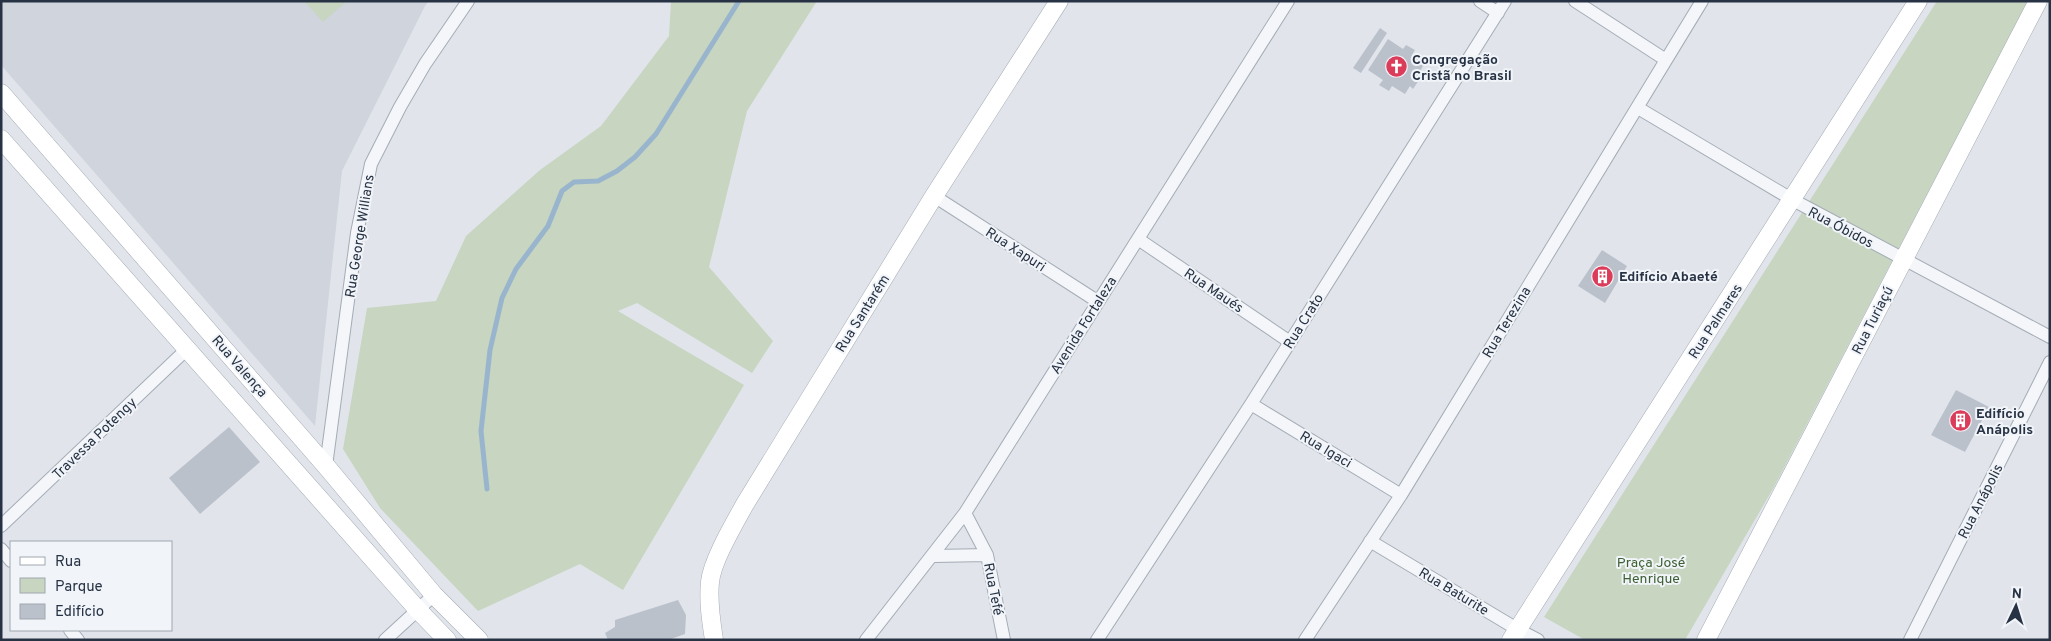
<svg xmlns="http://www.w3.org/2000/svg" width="2051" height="641" font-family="Overpass,sans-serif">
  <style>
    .built { fill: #cfd4dd }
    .green { fill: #c7d5c1 }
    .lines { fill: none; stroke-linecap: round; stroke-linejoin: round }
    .stream { stroke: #99b5ce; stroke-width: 5 }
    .building { fill: #bac1cb }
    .street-casing { stroke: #a5acb6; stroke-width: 14 }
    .secondary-casing { stroke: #a5acb6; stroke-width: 19 }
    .street { stroke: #f4f6f9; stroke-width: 12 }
    .secondary { stroke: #fff; stroke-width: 18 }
    .labels { text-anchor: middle; stroke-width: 4; stroke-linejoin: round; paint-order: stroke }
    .poi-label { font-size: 14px; font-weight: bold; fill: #273344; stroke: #f1f4f8; text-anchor: start }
    .street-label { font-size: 14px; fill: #273344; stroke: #f1f4f8 }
    .park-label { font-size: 14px; fill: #3e6134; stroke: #f1f4f8 }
  </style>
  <rect width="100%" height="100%" fill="#e1e5eb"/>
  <path class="built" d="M1 1H429L425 6 342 171 315 426 1 65Z"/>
  <path class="green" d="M304 1H347L323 22Z
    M671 1H817L747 111 709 267 773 341 752 373 637 303 618 311 744 385 623 590 580 564 478 611 380 508 343 449 367 308 436 301 466 236 540 170 601 126 669 36Z
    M1937 1H2028L1774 487 1685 640H1585L1544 617Z"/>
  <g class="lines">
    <path class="stream" d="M487 489 481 431 490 350 502 298 516 269 548 226 562 191 574 182 598 181 617 171 635 157 656 134 739 1"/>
  </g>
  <path class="building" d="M1380 28 1387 33 1361 73 1353 68Z
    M1388 39 1403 49 1406 45 1415 50 1412 55 1425 63 1420 71 1423 74 1413 89 1410 86 1405 94 1392 86 1389 91 1379 85 1383 80 1368 70Z
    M1602 250 1627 266 1605 303 1578 286Z
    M1956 390 1989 407 1965 452 1931 435Z
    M229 427 260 462 200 514 169 478Z
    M678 600 686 615 685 634 668 640H608L605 633 615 627V620Z"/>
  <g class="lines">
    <defs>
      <path id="street" d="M1480 1 1498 13
        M1575 1 1666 60
        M1638 108 1793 200 2050 337
        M934 196 1097 301
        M1138 239 1290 342
        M1251 404 1401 495
        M326 466 357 233 371 164 400 107 425 64 468 1
        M965 513 987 555 1004 640
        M1 526 187 349
        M1370 541 1517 629 1538 640
        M1 549 11 561
        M934 556 987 555
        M70 630 78 640
        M385 640 434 595
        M866 640 965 513 1288 1
        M1097 640 1251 404 1505 1
        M1305 640 1401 495 1702 1
        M1910 640 2050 362"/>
      <path id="secondary" d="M1 93 326 466 434 595 479 640
        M1 139 418 610 447 640
        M714 640C711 621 708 601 710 582 712 561 734 524 745 504L934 196 1059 1
        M1511 640 1918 1
        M1706 640 2038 1"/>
    </defs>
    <use href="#street" class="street-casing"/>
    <use href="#secondary" class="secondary-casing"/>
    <use href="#street" class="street"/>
    <use href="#secondary" class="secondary"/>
  </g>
  <defs>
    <symbol id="church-disc" viewBox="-11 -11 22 22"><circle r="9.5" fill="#da3c5a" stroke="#f1f4f8"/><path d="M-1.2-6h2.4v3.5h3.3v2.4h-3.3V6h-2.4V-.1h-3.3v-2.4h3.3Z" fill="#fff"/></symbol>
    <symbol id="building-disc" viewBox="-11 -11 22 22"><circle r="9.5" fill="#da3c5a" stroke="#f1f4f8"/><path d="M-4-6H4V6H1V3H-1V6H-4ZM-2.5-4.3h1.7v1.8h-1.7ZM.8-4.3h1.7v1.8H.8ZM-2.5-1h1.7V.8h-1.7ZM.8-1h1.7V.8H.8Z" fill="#fff"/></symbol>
  </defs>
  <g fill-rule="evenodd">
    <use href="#church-disc" x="1384" y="54" width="25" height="25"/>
    <use href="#building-disc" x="1590" y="264" width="25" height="25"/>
    <use href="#building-disc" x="1948" y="408" width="25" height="25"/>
  </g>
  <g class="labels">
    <g class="poi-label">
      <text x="1412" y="64">Congregação<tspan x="1412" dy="16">Cristã no Brasil</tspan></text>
      <text x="1619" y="281">Edifício Abaeté</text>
      <text x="1976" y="418">Edifício<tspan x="1976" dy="16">Anápolis</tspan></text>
    </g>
    <g class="street-label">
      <text transform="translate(1841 227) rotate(28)" y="5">Rua Óbidos</text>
      <text transform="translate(359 236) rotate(-81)" y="5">Rua George Willians</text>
      <text transform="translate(1016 249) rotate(33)" y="5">Rua Xapuri</text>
      <text transform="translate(1214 290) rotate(34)" y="5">Rua Maués</text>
      <text transform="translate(862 313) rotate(-58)" y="5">Rua Santarém</text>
      <text transform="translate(1872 320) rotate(-63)" y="5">Rua Turiaçú</text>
      <text transform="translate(1303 321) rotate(-58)" y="5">Rua Crato</text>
      <text transform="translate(1715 321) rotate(-57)" y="5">Rua Palmares</text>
      <text transform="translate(1506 322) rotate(-59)" y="5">Rua Terezina</text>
      <text transform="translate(1083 325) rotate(-58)" y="5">Avenida Fortaleza</text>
      <text transform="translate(240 366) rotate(49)" y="5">Rua Valença</text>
      <text transform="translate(94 438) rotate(-44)" y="5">Travessa Potengy</text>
      <text transform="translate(1326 449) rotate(31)" y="5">Rua Igaci</text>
      <text transform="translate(1980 501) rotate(-63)" y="5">Rua Anápolis</text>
      <text transform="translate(994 589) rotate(79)" y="5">Rua Tefé</text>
      <text transform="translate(1454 591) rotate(31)" y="5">Rua Baturite</text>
    </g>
    <g class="park-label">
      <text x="1651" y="567">Praça José<tspan x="1651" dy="16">Henrique</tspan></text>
    </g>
  </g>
  <rect width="2051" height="641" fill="none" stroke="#273344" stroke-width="5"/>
  <rect x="10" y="541" width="162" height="90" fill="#f1f4f8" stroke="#a0a7b0"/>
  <rect x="20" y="557" width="25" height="8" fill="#ffffff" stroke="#a0a7b0"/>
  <text x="55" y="566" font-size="15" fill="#273344">Rua</text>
  <rect x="20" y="578" width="25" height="15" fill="#c7d5c1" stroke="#a0a7b0"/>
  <text x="55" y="591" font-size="15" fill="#273344">Parque</text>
  <rect x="20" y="604" width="25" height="15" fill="#bac1cb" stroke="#a0a7b0"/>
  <text x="55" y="616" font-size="15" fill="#273344">Edifício</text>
  <g transform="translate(2016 606) rotate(4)" stroke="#f1f4f8" stroke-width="4" paint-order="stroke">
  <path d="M0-4L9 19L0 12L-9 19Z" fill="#273344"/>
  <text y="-8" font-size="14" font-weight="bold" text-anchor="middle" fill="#273344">N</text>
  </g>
</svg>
